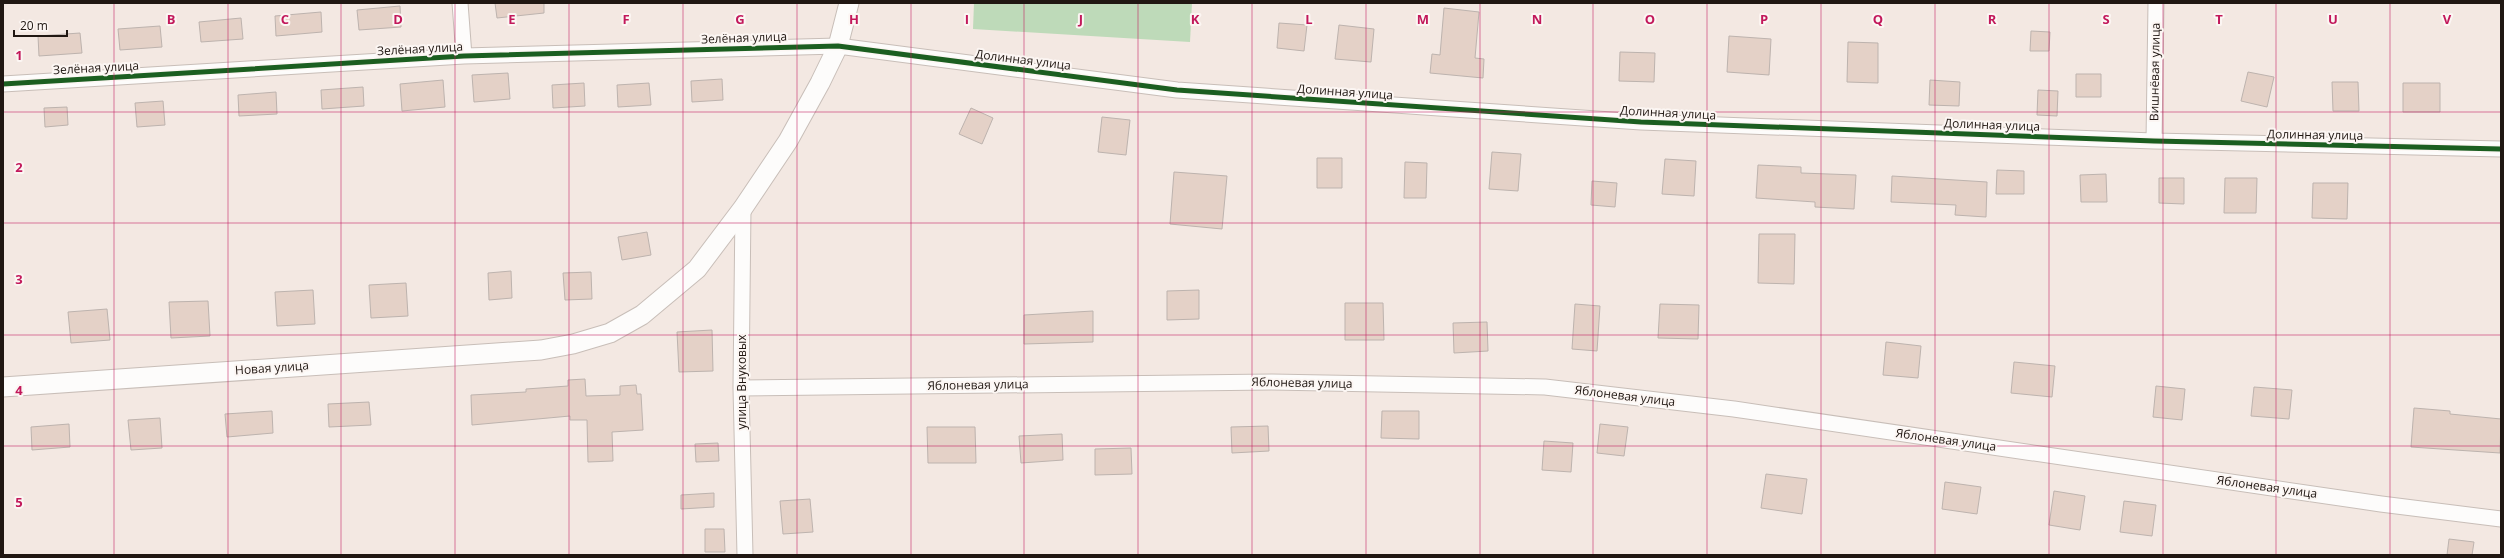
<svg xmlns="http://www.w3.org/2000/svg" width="2504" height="558" font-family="'Open Sans',sans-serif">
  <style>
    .green { fill: #bedab9 }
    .building { fill: #e4d1c7; stroke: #bdb3ae }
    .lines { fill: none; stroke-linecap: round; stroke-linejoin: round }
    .minor-casing { stroke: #c8beb8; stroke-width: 17 }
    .tertiary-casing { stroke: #c8beb8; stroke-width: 21 }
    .minor { stroke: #fdfcfb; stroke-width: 15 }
    .tertiary { stroke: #fdfcfb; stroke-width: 19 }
    .cycleway-casing { stroke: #fcf6f3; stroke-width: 8 }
    .cycleway { stroke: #1b5e20; stroke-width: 5 }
    .grid { fill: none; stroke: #c2185b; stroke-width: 1; stroke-opacity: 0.55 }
    .labels { text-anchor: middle; stroke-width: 4; stroke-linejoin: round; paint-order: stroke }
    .street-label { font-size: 12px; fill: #201712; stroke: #fcf6f3 }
    .grid-label { font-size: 13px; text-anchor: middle; font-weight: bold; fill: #c2185b; stroke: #fcf6f3; stroke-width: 4; stroke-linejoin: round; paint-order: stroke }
  </style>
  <rect width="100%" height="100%" fill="#f3e8e2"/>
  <path class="green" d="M974 3H1192L1190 42 973 29Z"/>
  <path class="building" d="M495 3H544V13L497 18Z
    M400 6 401 27 359 30 357 10Z
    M1444 8 1479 12 1475 58 1484 59 1483 78 1430 73 1432 54 1440 55Z
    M321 12 322 32 276 36 275 16Z
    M241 18 243 39 201 42 199 22Z
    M1279 23 1307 25 1304 51 1277 48Z
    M1339 25 1374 29 1371 62 1335 59Z
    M160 26 162 47 120 50 118 29Z
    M2031 31 2050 32 2049 51H2030Z
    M80 33 82 53 39 56 38 36Z
    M1729 36 1771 39 1769 75 1727 72Z
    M1848 42 1878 43V83L1847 82Z
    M1620 52 1655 53 1654 82 1619 81Z
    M2248 72 2274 77 2267 107 2241 101Z
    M508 73 510 99 474 102 472 75Z
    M2076 74H2101V97H2076Z
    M722 79 723 100 692 102 691 81Z
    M443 80 445 107 402 111 400 84Z
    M1930 80 1960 82 1959 106 1929 105Z
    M2332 82H2358L2359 111H2333Z
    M584 83 585 106 553 108 552 85Z
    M649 83 651 105 618 107 617 85Z
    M2403 83H2440V112H2403Z
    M363 87 364 106 322 109 321 90Z
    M2038 90 2058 91 2057 116 2037 115Z
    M276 92 277 114 239 116 238 95Z
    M163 101 165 125 137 127 135 103Z
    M67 107 68 125 45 127 44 108Z
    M971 108 993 118 982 144 959 134Z
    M1102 117 1130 120 1126 155 1098 152Z
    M1492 152 1521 154 1518 191 1489 189Z
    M1317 158H1342V188H1317Z
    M1665 159 1696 161 1694 196 1662 194Z
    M1405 162 1427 163 1426 198H1404Z
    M1758 165 1801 167V173L1856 175 1854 209 1815 207V202L1756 198Z
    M1997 170 2024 171V194H1996Z
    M1174 172 1227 176 1222 229 1170 224Z
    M2106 174 2107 202H2081L2080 175Z
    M1892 176 1987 182 1986 217 1955 215 1956 205 1891 202Z
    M2159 178H2184V204L2159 203Z
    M2225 178H2257L2256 213H2224Z
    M1592 181 1617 183 1615 207 1591 205Z
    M2313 183H2348L2347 219 2312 218Z
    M647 232 651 255 622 260 618 237Z
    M1759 234H1795L1794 284 1758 283Z
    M511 271 512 298 489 300 488 273Z
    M591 272 592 299 565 300 563 273Z
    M406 283 408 316 371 318 369 285Z
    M313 290 315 324 277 326 275 292Z
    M1199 290V319L1167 320V291Z
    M208 301 210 336 171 338 169 302Z
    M1345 303H1383L1384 340H1345Z
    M1575 304 1600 306 1597 351 1572 349Z
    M1660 304 1699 305 1698 339 1658 338Z
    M107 309 110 340 71 343 68 312Z
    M1093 311V342L1024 344V315Z
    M1487 322 1488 351 1454 353 1453 323Z
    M712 330 713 371 679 372 677 332Z
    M1886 342 1921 346 1918 378 1883 375Z
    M2014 362 2055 366 2052 397 2011 393Z
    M585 379 586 396 620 395V386L636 385 637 394H641L643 430 612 432 613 461 588 462 587 420H570V416L472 425 471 395 526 392V389L568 386V380Z
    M2156 386 2185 389 2182 420 2153 417Z
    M2254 387 2292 390 2289 419 2251 416Z
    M369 402 371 425 329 427 328 404Z
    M2414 408 2450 411V414L2501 419 2500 453 2411 447Z
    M272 411 273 433 227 437 225 414Z
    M1382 411H1419V439L1381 438Z
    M160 418 162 448 131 450 128 420Z
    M69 424 70 447 32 450 31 427Z
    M1600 424 1628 427 1624 456 1597 453Z
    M1268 426 1269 451 1232 453 1231 427Z
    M927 427H975L976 463H928Z
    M1062 434 1063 460 1021 463 1019 436Z
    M1544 441 1573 443 1571 472 1542 470Z
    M718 443 719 461 696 462 695 444Z
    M1131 448 1132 474 1095 475V449Z
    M1766 474 1807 479 1802 514 1761 508Z
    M1945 482 1981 487 1977 514 1942 509Z
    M2054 491 2085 496 2080 530 2049 525Z
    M714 493V507L681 509V495Z
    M810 499 813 532 783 534 780 501Z
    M2124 501 2156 505 2152 536 2120 532Z
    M705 529H724L725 552H705Z
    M2449 539 2474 542 2472 555H2447Z"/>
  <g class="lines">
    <defs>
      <path id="minor" d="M460 3 464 56
        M3 84 464 56 838 46 1177 90 1641 122 2154 141 2501 149
        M2154 141 2156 3
        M743 208 741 388 745 555
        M741 388 1272 382 1545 387 1734 409 2381 504 2501 519"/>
      <path id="tertiary" d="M3 387 541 350 573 344 610 333 642 315 697 269 743 208 788 141 820 83 838 46 849 3"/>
    </defs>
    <use href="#minor" class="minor-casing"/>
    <use href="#tertiary" class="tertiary-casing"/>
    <use href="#minor" class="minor"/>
    <use href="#tertiary" class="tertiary"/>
    <defs>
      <path id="cycleway" d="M3 84 464 56 838 46 1177 90 1641 122 2154 141 2501 149"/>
    </defs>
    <use href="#cycleway" class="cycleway-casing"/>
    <use href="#cycleway" class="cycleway"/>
  </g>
  <path class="grid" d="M114 3V555M228 3V555M341 3V555M455 3V555M569 3V555M683 3V555M797 3V555M911 3V555M1024 3V555M1138 3V555M1252 3V555M1366 3V555M1480 3V555M1593 3V555M1707 3V555M1821 3V555M1935 3V555M2049 3V555M2163 3V555M2276 3V555M2390 3V555M3 112H2501M3 223H2501M3 335H2501M3 446H2501"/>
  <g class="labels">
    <g class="street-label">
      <text transform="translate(744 38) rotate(-2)" y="4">Зелёная улица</text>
      <text transform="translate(420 49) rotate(-3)" y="4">Зелёная улица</text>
      <text transform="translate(1023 60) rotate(7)" y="4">Долинная улица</text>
      <text transform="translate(96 68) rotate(-3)" y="4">Зелёная улица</text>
      <text transform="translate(2155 72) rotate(-89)" y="4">Вишнёвая улица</text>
      <text transform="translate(1345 92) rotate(4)" y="4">Долинная улица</text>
      <text transform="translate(1668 113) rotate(3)" y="4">Долинная улица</text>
      <text transform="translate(1992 125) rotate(2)" y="4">Долинная улица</text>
      <text transform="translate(2315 135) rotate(1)" y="4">Долинная улица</text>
      <text transform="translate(272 368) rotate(-4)" y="4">Новая улица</text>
      <text transform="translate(742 382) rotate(-90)" y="4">улица Внуковых</text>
      <text transform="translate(1302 383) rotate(1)" y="4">Яблоневая улица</text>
      <text transform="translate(978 385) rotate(-1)" y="4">Яблоневая улица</text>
      <text transform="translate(1625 396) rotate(7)" y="4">Яблоневая улица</text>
      <text transform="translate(1946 440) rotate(8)" y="4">Яблоневая улица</text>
      <text transform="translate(2267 487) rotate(8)" y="4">Яблоневая улица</text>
    </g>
  </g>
  <g class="grid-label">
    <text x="171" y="24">B</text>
    <text x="285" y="24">C</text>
    <text x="398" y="24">D</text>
    <text x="512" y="24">E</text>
    <text x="626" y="24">F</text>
    <text x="740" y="24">G</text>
    <text x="854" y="24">H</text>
    <text x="967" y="24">I</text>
    <text x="1081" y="24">J</text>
    <text x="1195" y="24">K</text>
    <text x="1309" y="24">L</text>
    <text x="1423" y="24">M</text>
    <text x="1537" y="24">N</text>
    <text x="1650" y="24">O</text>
    <text x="1764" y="24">P</text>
    <text x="1878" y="24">Q</text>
    <text x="1992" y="24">R</text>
    <text x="2106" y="24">S</text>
    <text x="2219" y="24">T</text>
    <text x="2333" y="24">U</text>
    <text x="2447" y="24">V</text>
    <text x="19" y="60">1</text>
    <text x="19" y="172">2</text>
    <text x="19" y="284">3</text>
    <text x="19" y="395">4</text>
    <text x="19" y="507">5</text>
  </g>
  <rect width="2504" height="558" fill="none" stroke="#201712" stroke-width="8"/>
  <path d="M14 30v6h53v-6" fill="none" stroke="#201712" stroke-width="2"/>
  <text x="20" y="30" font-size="12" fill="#201712" stroke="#fcf6f3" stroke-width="3" paint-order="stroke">20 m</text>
</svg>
